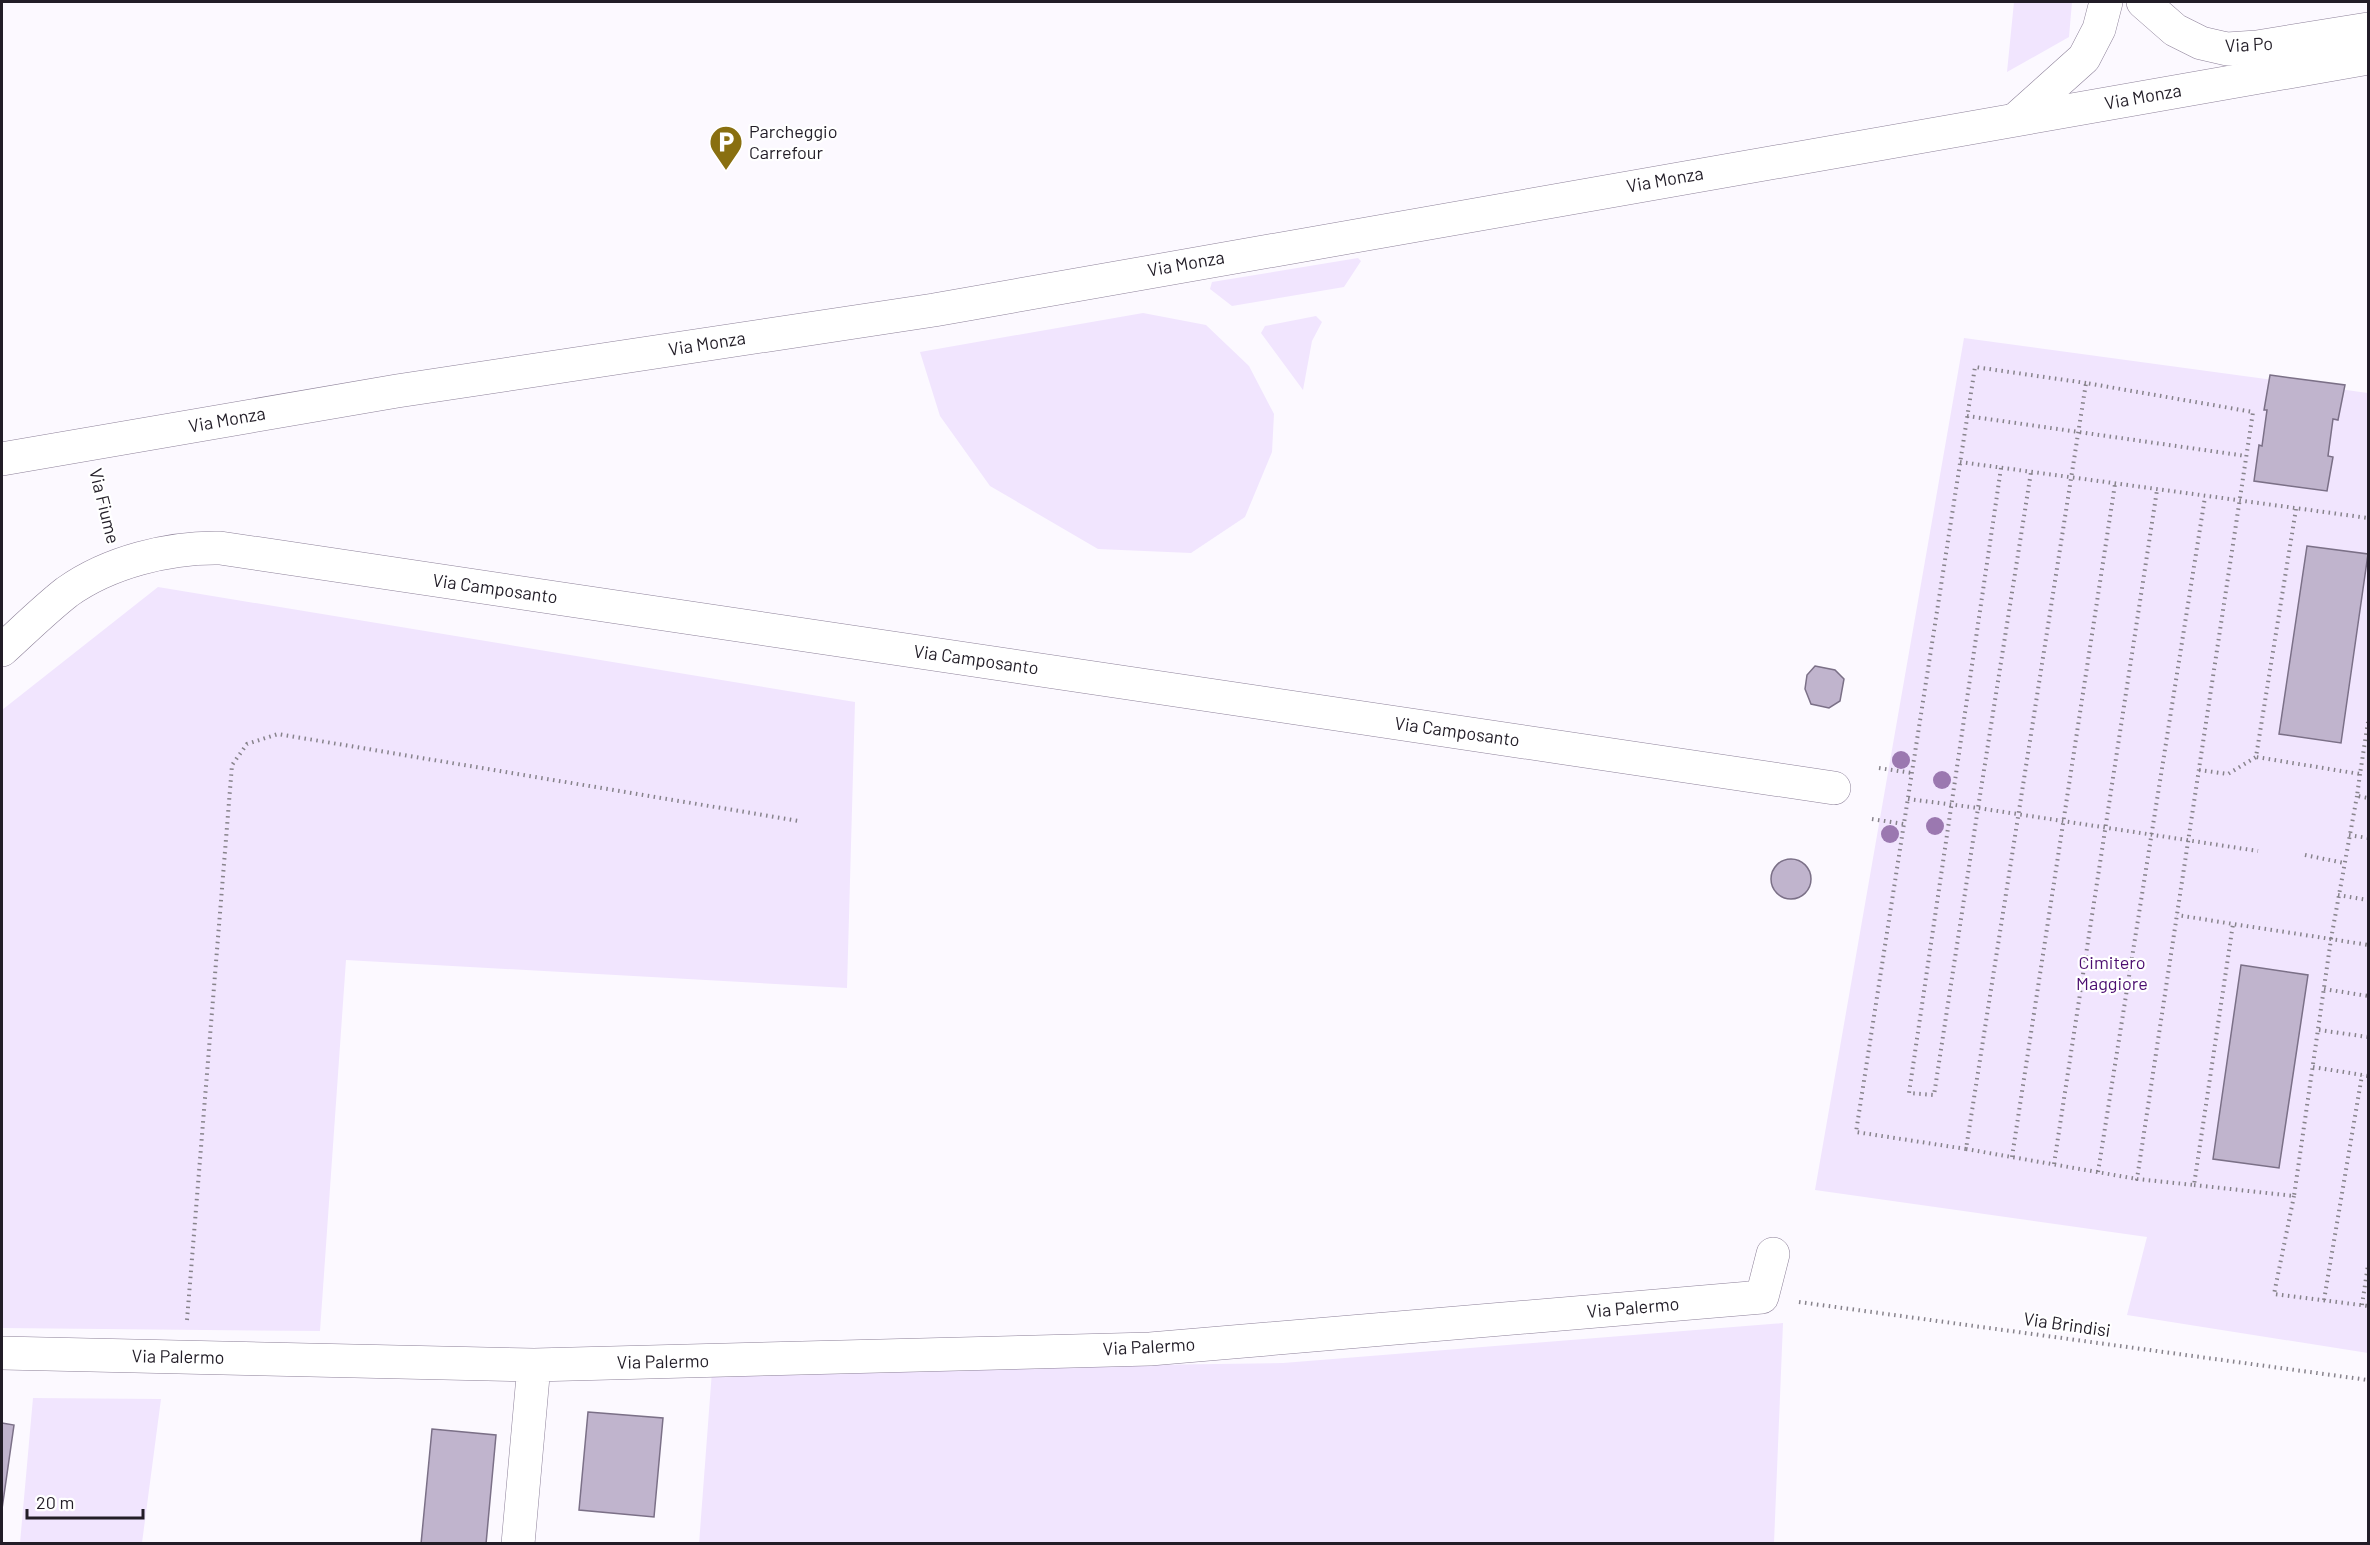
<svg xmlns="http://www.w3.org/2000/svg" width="2370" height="1545" font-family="Barlow,sans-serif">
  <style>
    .green { fill: #f1e5fe }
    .building { fill: #c0b4cd; stroke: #7b7087; stroke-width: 1.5 }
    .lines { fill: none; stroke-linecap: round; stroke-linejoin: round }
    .minor-casing { stroke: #8d8199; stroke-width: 34 }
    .primary-casing { stroke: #8d8199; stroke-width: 34 }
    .path { stroke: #87838b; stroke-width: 4; stroke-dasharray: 1.5 4.5; stroke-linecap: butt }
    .minor { stroke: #fff; stroke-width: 33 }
    .primary { stroke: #fff; stroke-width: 33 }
    .tree { fill: #9b78b0 }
    .labels { text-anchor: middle; stroke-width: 4.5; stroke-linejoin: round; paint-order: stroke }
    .street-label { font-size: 18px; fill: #221d27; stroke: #fff }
    .poi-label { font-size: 18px; fill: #221d27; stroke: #fff; text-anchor: start }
    .park-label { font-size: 18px; fill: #4c0e70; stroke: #fff }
  </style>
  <rect width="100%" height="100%" fill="#fcf9ff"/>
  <path class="green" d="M2014 2H2072L2069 37 2007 72Z
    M1358 258 1361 261 1344 287 1232 306 1210 289 1212 282Z
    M1143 313 1206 325 1249 366 1274 414 1272 452 1245 517 1191 553 1098 549 990 486 940 416 920 352Z
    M1316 316 1322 322 1312 341 1303 390 1261 333 1265 326Z
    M1964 338 2368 393V1353L2127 1315 2147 1237 1815 1190Z
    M158 587 855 702 847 988 346 960 320 1331 2 1328V710Z
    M1783 1323 1774 1543 699 1544 712 1371 1283 1363Z
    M33 1398 161 1399 142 1543H20Z"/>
  <path class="building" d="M2270 375 2345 385 2338 420 2333 419 2328 456 2333 457 2327 491 2254 481 2259 445 2262 446 2267 410H2264Z
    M2307 546 2368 554 2341 743 2279 734Z
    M1815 666 1835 670 1844 679 1840 701 1829 708 1811 704 1805 689 1807 675Z
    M1771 879a20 20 0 1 1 40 0a20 20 0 1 1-40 0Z
    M2241 965 2308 975 2279 1168 2213 1159Z
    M588 1412 663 1418 654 1517 579 1510Z
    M2 1423 14 1425 2 1509Z
    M432 1429 496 1435 486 1544H421Z"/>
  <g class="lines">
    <defs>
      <path id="minor" d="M2143 2 2175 30 2201 43 2227 49 2257 47 2368 29
        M2016 119 2084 58 2099 29 2106 2
        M2 650C23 631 44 610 67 592 109 562 169 547 220 548L1834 788
        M2 1353 534 1365 1150 1349 1762 1297 1773 1254
        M518 1544 534 1365"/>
      <path id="primary" d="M2 459 397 391 934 310 2368 58"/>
    </defs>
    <use href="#minor" class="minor-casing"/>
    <use href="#primary" class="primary-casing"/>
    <path class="path" d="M2086 383 1975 367 1856 1132 1966 1149 2086 383 2253 412 2137 1179 2194 1185 2233 924 2177 915
      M1967 416 2246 456
      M1960 462 2368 518
      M2001 468 1909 1093 1934 1095 1978 808 2258 851
      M97 480 110 531
      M2296 509 2256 757 2360 774 2368 722
      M1879 768 1912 773
      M2199 770 2228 774 2256 757
      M2360 774 2357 796 2368 798
      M2357 796 2331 939 2368 945
      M1908 799 1978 808 2031 472
      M1872 819 1904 824
      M2349 835 2368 838
      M2305 855 2344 863
      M2338 895 2368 900
      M2324 989 2368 996
      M2319 1030 2368 1037
      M2313 1067 2368 1076
      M1966 1149 2137 1179
      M2012 1157 2115 484
      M2054 1164 2157 490
      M2098 1172 2205 497
      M2194 1185 2294 1196 2331 939 2233 924
      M2294 1196 2274 1294 2368 1306
      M2324 1300 2362 1075
      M1799 1302 2368 1380
      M2362 1305 2368 1265
      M187 1320 232 765 247 744 278 734 799 821"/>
    <use href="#minor" class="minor"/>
    <use href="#primary" class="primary"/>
  </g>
  <g class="tree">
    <circle cx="1901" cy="760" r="9"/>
    <circle cx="1942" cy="780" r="9"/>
    <circle cx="1935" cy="826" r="9"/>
    <circle cx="1890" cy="834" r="9"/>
  </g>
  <defs>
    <symbol id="parking-pin" viewBox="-11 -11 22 30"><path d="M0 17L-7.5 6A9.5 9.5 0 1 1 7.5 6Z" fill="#896f10" stroke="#fff"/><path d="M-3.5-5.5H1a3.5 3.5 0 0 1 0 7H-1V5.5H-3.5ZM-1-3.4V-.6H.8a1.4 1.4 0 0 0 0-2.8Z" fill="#fff"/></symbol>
  </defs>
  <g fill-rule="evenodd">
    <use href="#parking-pin" x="707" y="123" width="38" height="52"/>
  </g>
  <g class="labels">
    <g class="street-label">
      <text transform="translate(2249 45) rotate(-3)" y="6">Via Po</text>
      <text transform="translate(2143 97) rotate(-10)" y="6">Via Monza</text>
      <text transform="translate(1665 180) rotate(-10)" y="6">Via Monza</text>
      <text transform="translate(1186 264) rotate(-10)" y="6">Via Monza</text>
      <text transform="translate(707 344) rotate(-9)" y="6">Via Monza</text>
      <text transform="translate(227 420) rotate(-10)" y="6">Via Monza</text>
      <text transform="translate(104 506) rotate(76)" y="6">Via Fiume</text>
      <text transform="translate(495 589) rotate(8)" y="6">Via Camposanto</text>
      <text transform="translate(976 660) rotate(8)" y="6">Via Camposanto</text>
      <text transform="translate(1457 732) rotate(8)" y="6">Via Camposanto</text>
      <text transform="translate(1633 1308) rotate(-5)" y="6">Via Palermo</text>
      <text transform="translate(2067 1325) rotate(8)" y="6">Via Brindisi</text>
      <text transform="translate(1149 1347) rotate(-3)" y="6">Via Palermo</text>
      <text transform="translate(178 1357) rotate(1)" y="6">Via Palermo</text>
      <text transform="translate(663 1362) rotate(-1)" y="6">Via Palermo</text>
    </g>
    <g class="poi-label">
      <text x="749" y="138">Parcheggio<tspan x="749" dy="21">Carrefour</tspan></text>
    </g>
    <g class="park-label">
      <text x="2112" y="969">Cimitero<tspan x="2112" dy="21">Maggiore</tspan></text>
    </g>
  </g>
  <rect width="2370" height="1545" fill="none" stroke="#221d27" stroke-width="6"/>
  <path d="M27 1509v9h116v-9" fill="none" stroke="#221d27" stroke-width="3"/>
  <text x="36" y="1509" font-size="18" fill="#221d27" stroke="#ffffff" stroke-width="4.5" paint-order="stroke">20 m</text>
</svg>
